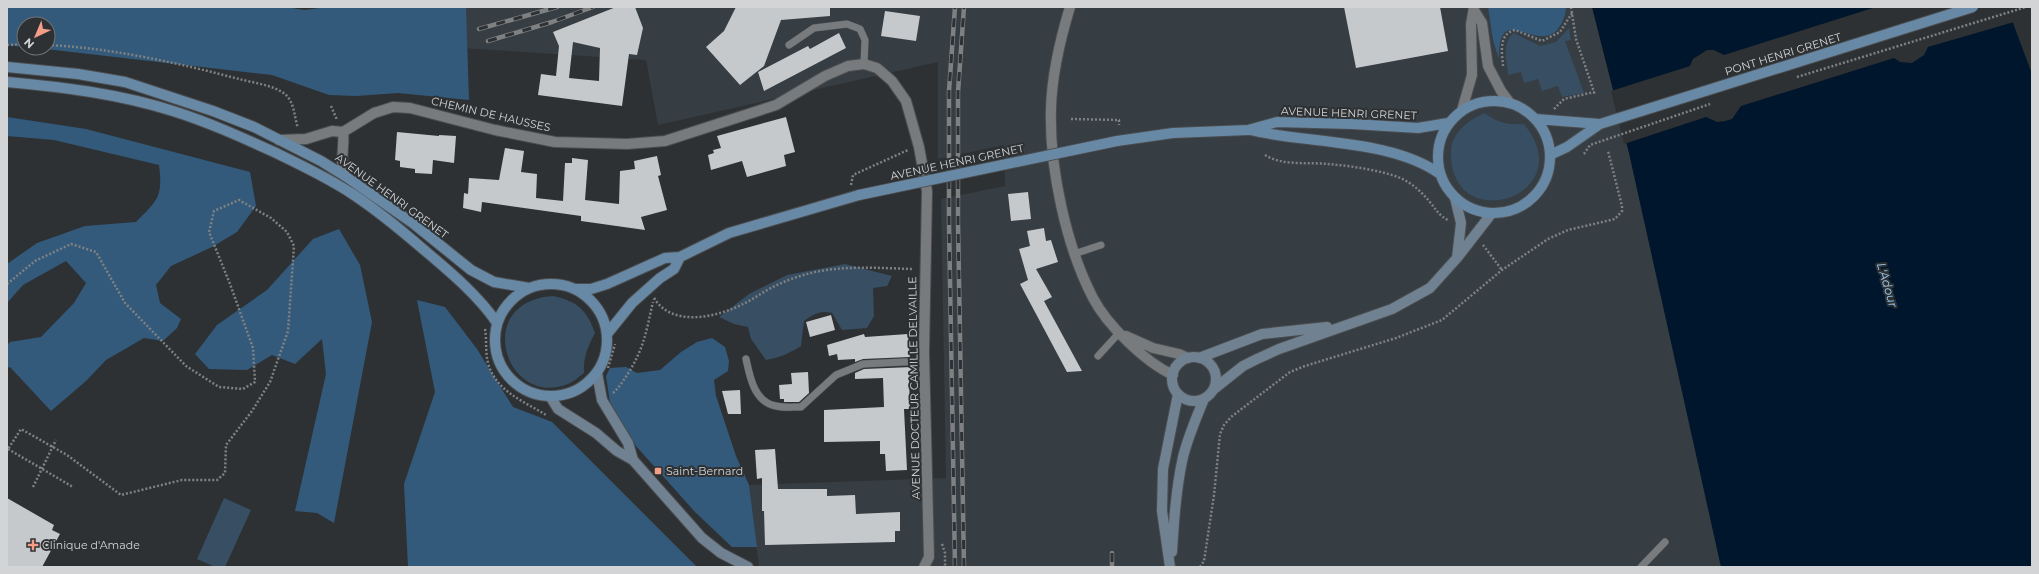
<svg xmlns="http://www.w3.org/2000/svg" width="2039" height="574" font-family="Montserrat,sans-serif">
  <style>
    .built { fill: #363d43 }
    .green { fill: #374e63 }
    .forest { fill: #335a7b }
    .water { fill: #00162c }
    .pier { fill: #2e3133 }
    .building { fill: #c6c9cc; fill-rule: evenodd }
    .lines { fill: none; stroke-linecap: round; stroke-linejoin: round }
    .lane-casing { stroke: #4b4d4f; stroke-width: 8 }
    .street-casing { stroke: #4b4d4f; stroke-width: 12 }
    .secondary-casing { stroke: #4b4d4f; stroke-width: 12 }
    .primary-casing { stroke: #4b4d4f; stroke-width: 12 }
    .path { stroke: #7f8183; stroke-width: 2.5; stroke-dasharray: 2 2; stroke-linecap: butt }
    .lane { stroke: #787b7d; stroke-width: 7 }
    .street { stroke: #787b7d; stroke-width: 10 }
    .secondary { stroke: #708291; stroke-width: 10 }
    .primary { stroke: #6889a6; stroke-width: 10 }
    .rail-casing { stroke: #7e8082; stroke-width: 4.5 }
    .rail { stroke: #2e3133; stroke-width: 3; stroke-dasharray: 9; stroke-linecap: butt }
    .primary-bridge-casing { stroke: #4b4d4f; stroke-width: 12; stroke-linecap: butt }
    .path-bridge { stroke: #7f8183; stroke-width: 2.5; stroke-dasharray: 2 2; stroke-linecap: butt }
    .primary-bridge { stroke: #6889a6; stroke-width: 10 }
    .poi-dot { fill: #f49e87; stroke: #2e3133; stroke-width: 1.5 }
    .labels { text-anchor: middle; stroke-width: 4; stroke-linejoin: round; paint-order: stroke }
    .street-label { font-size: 11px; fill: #d2d4d5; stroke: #2e3133 }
    .poi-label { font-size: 11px; fill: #d2d4d5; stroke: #2e3133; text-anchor: start }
    .water-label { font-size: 12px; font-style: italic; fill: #9fd1fc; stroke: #2e3133 }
  </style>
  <rect width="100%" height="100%" fill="#2e3133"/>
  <path class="built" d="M453 7H1592L1629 153 1721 567H759L749 485 946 478 941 199 1005 186 1004 145 938 159V62L658 125 646 60 463 48Z"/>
  <path class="green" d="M1569 28 1571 40 1565 41 1584 93 1562 97 1558 86 1542 91 1538 79 1524 83 1521 72 1508 75C1507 61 1501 42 1514 33L1540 46 1556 42Z
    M1485 113C1497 123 1509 125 1524 124 1583 197 1449 238 1451 152 1451 133 1468 120 1485 113Z
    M845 264 892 276 887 286 873 288 874 316 867 328 842 330 832 313C820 310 814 314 804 321L801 346C790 353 779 358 766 360L751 339 748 327 734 324 719 317 749 294 787 275Z
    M553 296C577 301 587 310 595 333 588 346 583 358 584 373 579 376 574 382 568 384 506 409 471 302 553 296Z
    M224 498 251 510 225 567H215L197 559Z"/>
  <path class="forest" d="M7 7H285L305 10 327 7H466L469 100 398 93 356 96 329 95 272 75 37 48H48V24H24V47L7 45Z
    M1488 7H1566C1566 15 1562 24 1557 30 1536 53 1498 0 1499 59L1493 40Z
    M7 117 86 129 250 172 256 206 237 232 212 247 171 266 156 285 160 303 181 319 177 328 163 341 144 338 106 360 86 381 51 411 10 367 7 368V345L10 342 41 337 74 303 86 283 66 261 23 285 7 303V264L37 243 85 226 136 222C158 200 163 197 159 165L54 140 7 136Z
    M339 229 360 265 372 322 334 523 317 513 295 511 326 374 322 339 295 364 272 355 247 370 209 369 195 354 217 325 267 290 313 239Z
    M417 300 445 307 477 349 513 407 552 422 697 567H408L404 484 435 392Z
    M712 338 725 347 729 361 728 371 714 380 716 396 736 456 749 485 757 547H732L695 512 636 446 610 403 606 376 610 368 626 367 637 373 660 370 681 352 697 342Z"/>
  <path class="water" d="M1592 7H2007L2032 74V567H1721L1629 153Z"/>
  <path class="pier" d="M1876 7H2009L2014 22 1928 47 1924 55 1912 63 1900 62 1894 58 1741 106 1732 119 1725 121 1717 122 1706 117 1624 144 1611 91 1690 66 1693 59 1707 50H1714L1724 55Z"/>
  <path class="building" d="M616 7H635L643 28 637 55 629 54 622 106 538 95 541 74 556 76 559 46 553 32ZM573 42 600 48 599 81 569 78Z
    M736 7H830V16L781 20 764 66 740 85 706 47 724 31Z
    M1344 7H1440L1448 51 1356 68Z
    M885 11 920 16 916 41 881 36Z
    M839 33 846 48 764 91 758 72 808 46 810 49Z
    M786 117 795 152 784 155 786 166 747 177 742 161 711 170 708 155 714 153 713 150 721 148 717 136Z
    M397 132 439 136V135L456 136 454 163 433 160 432 174 415 173V169L400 167V161L395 160Z
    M505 148 524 151 521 172 537 174 536 198 563 201 565 163H572V158L588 160 585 200 619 204 620 171 635 169 634 161 657 156 661 175 658 176 667 210 641 217 645 230 581 221V216L482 202 481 212 463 208 464 193 468 194 469 178 499 180Z
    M1028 192 1031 219 1011 221 1008 194Z
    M1044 228 1046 241 1051 240 1058 262 1036 269 1052 297 1044 301 1082 371 1067 372 1020 284 1028 280 1019 249 1030 246 1027 231Z
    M831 315 835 330 810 337 806 322Z
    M864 334 865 337 908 334 910 357 863 359 855 362V359L838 360 837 354 829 356 827 345Z
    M912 367V378H909L910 409H904L907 470 886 471 885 454H880V441L824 442V410L884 407 883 378 855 379V373L864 369Z
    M808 372 809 393 799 402H784V399H780L779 385 792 384 791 373Z
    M740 390 741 414H728L722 391Z
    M775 449 778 489H827V496L855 495 856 514 900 512V531H895V542L765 545 764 511H762V478L757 479 755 450Z
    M7 498 54 525 52 530 60 534 42 567H7Z"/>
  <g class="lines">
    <defs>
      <path id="lane" d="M789 45 814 28 847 24 860 29 865 40 864 64
        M1074 254 1101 245
        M1098 356 1119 333
        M746 359C750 377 754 402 776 406 784 408 793 407 801 407L836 375 863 364 924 361
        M1641 567 1665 542"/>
      <path id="street" d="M1070 7C1060 40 1052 73 1051 108 1049 167 1066 246 1093 298 1107 325 1145 362 1173 375
        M1474 10 1482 23 1488 66 1501 91 1510 103
        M1462 110 1472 75 1471 24 1474 7
        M343 132C345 147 339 161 345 176
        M279 140 306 139 332 131 343 132 374 113 393 107 410 108 495 130 555 142 627 144 665 141 776 105 825 76 848 66 864 64 877 68 892 81 906 101 919 147 927 191 924 353 929 557 924 567
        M1126 336 1153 348 1179 354 1188 358"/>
      <path id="secondary" d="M1455 198 1461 223 1457 258
        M1172 379a22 22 0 1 1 44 0a22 22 0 1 1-44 0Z
        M1199 358 1262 334 1327 327
        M597 373 602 400 628 443 633 460
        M1214 389 1243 366 1257 359 1279 349 1392 309 1430 288 1457 258 1492 213
        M550 396 558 409 596 433 617 451 633 460 702 538 721 553 748 567
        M1172 552C1174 521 1176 488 1183 457 1188 437 1196 418 1204 399
        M1170 567 1162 511 1163 469 1178 394"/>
      <path id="primary" d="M7 67 78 74 125 82 213 111 254 127 321 161 345 176 414 224 471 270 494 282 529 288
        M7 82C63 87 120 94 173 111 208 122 241 137 274 152 301 165 329 178 354 195 378 211 401 230 423 249 449 271 478 295 497 323
        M1438 157a56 56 0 1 1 112 0a56 56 0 1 1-112 0Z
        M1536 119 1600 124
        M1250 130C1308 144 1391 139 1440 174
        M1117 141 1173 133 1248 130 1277 122 1352 124 1418 128 1448 123
        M1550 155 1567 147 1600 124
        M495 340a56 56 0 1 1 112 0a56 56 0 1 1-112 0Z
        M574 289H591L607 284 665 258 680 257 729 233 859 195
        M607 334 632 303 660 278 674 269 680 257"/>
    </defs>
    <use href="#lane" class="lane-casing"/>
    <use href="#street" class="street-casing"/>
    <use href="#secondary" class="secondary-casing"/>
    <use href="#primary" class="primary-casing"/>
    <path class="path" d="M1571 7 1576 39 1595 95
      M7 45 24 44
      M48 45C112 48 178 63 239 79 254 83 273 85 285 94 295 103 294 117 298 128
      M1503 66C1502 53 1498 34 1515 30L1542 41 1560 32 1572 13
      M331 106 337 120
      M1554 109 1564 99 1594 92
      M1071 119 1119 120V125
      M1265 155C1282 166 1308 162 1328 164 1350 166 1373 169 1395 176 1408 180 1420 190 1429 201 1435 208 1439 216 1448 220
      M851 185 853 175 908 150
      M1483 245 1502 270
      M7 284 35 261 71 244 96 252 125 303 186 366 219 387 243 389 255 382 253 348 230 284 209 232 214 211 239 200 271 218 287 232 294 246 288 331 270 382 252 411 226 445 225 473 217 480H182L121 495 67 455 21 429 8 449
      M654 298C672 328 718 317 743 304 754 299 764 291 775 286 785 281 796 277 807 274 840 265 878 268 913 269
      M485 329C487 340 485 351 488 363 496 392 524 401 546 415
      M608 368 615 344
      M613 393C619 388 623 381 627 375 644 349 646 332 653 302
      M8 449 73 487
      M33 487 56 440
      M942 544 945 553V567
      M1200 567 1204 561 1214 495 1220 434 1224 425 1231 417 1290 372 1305 366 1396 338 1442 320 1502 270 1548 239 1568 230 1615 219 1622 211V206L1608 151"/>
    <use href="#lane" class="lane"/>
    <use href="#street" class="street"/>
    <use href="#secondary" class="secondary"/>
    <use href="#primary" class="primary"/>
    <defs>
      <path id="rail" d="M479 29 557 7
        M488 41 552 22 593 7
        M1112 553V567
        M955 567 949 222V91L955 7
        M964 567 958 222V92L964 7"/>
    </defs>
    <use href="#rail" class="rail-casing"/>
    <use href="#rail" class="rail"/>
    <defs>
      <path id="primary-bridge" d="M1600 124 1973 7
        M859 195 1117 141"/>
    </defs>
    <use href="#primary-bridge" class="primary-bridge-casing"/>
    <path class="path-bridge" d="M1797 77 2026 7
      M1584 154 1590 145 1710 104"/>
    <use href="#primary-bridge" class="primary-bridge"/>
  </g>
  <g class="poi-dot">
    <rect x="654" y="467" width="8" height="8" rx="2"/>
    <path d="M31 539h4v4h4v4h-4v4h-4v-4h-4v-4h4z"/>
  </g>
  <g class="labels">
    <g class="street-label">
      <text transform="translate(1783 54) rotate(-17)" y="4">PONT HENRI GRENET</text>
      <text transform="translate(1349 113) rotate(2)" y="4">AVENUE HENRI GRENET</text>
      <text transform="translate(491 114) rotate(13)" y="4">CHEMIN DE HAUSSES</text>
      <text transform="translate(957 162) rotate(-12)" y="4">AVENUE HENRI GRENET</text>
      <text transform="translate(392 196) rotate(36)" y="4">AVENUE HENRI GRENET</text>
      <text transform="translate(914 388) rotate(-91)" y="4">AVENUE DOCTEUR CAMILLE DELVAILLE</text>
    </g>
    <g class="poi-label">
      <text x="666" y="475">Saint-Bernard</text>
      <text x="42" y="549">Clinique d'Amade</text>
    </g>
    <g class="water-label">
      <text transform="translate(1887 285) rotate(74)" y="4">L'Adour</text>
    </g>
  </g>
  <rect width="2039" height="574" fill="none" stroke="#d2d4d5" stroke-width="16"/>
  <g transform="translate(36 36) rotate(224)"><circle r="19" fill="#2e3133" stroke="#707274"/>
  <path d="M0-3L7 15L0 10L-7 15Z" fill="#f49e87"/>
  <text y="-6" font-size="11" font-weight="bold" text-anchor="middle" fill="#d2d4d5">N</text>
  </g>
</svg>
